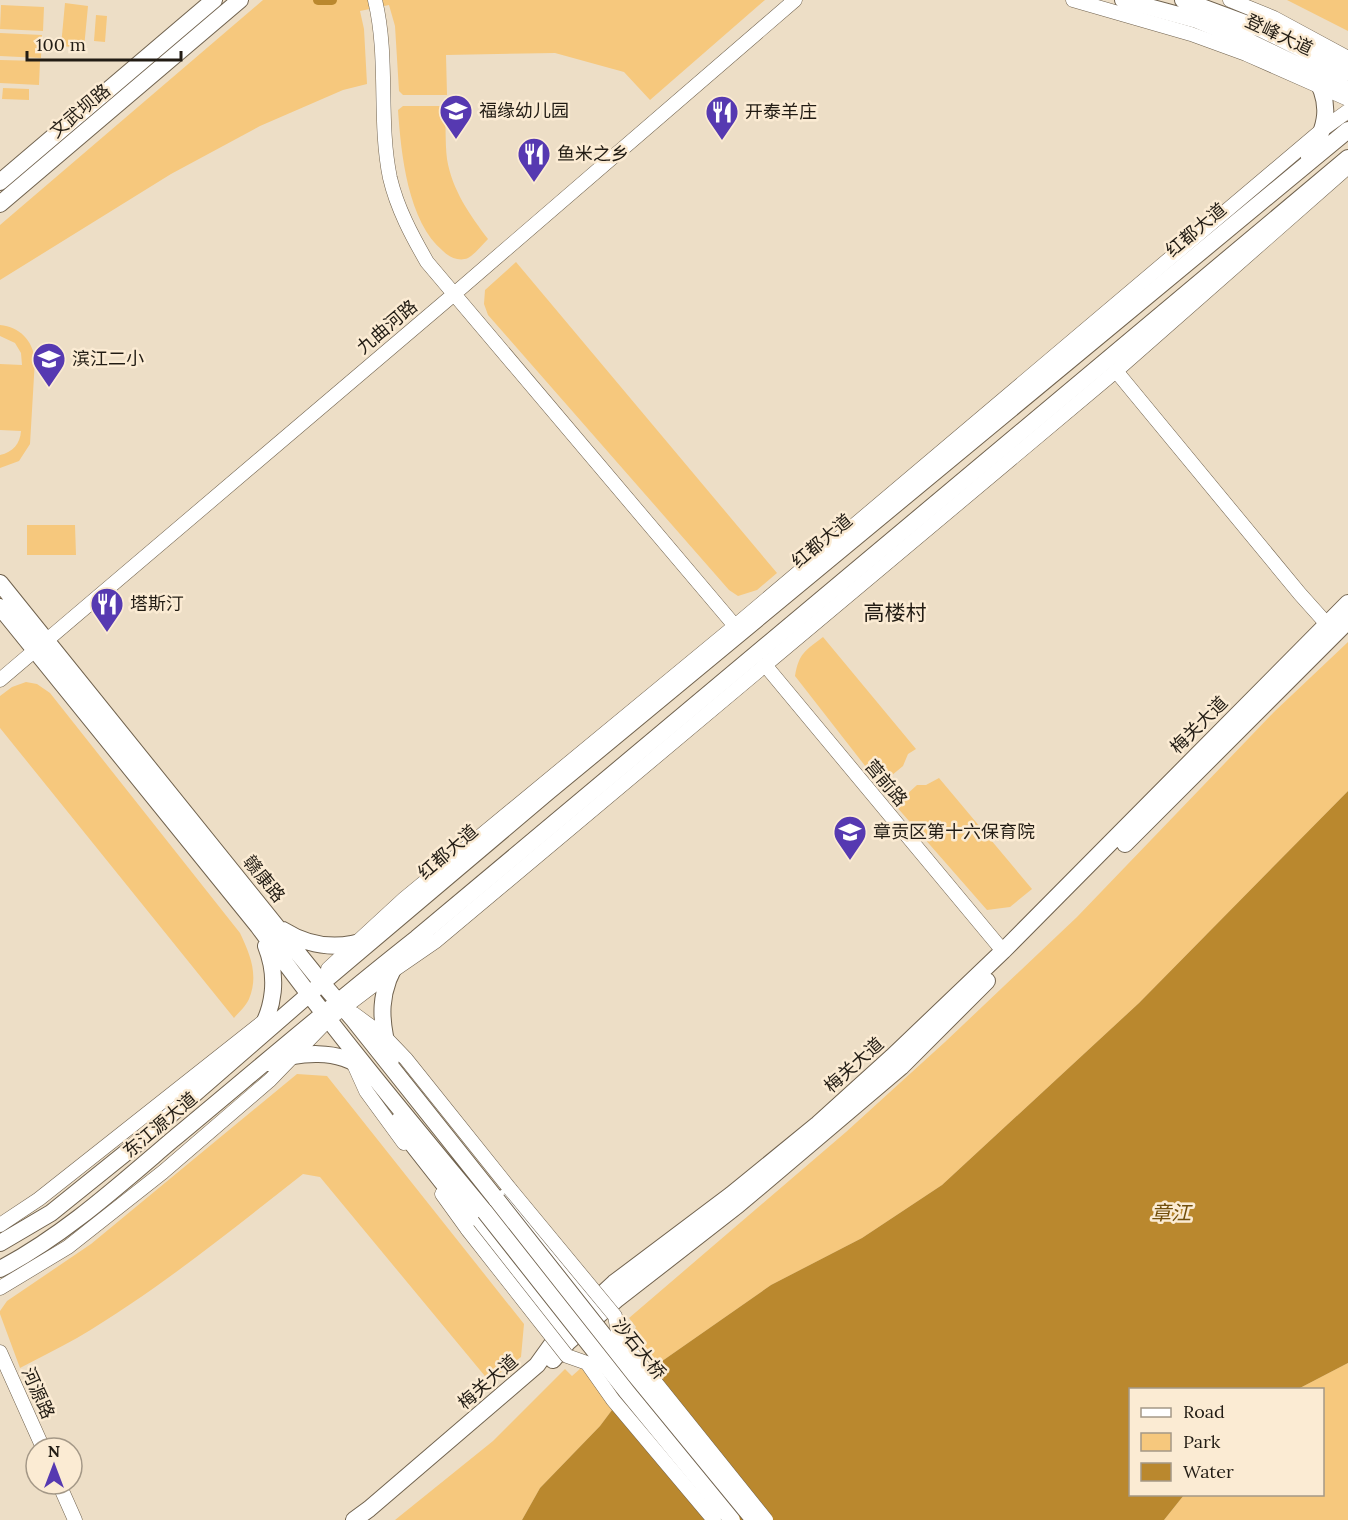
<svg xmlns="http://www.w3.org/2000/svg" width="1348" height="1520" font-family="Lora,'Noto Sans SC',serif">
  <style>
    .green { fill: #f6c87d }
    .water { fill: #ba882e }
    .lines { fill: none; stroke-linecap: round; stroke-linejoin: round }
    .canal { stroke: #ba882e; stroke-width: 10 }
    .minor-casing { stroke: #70624e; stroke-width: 15 }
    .major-casing { stroke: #70624e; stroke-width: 18 }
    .minor { stroke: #fff; stroke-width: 14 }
    .major { stroke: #fff; stroke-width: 16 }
    .minor-bridge-casing { stroke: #70624e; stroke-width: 15; stroke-linecap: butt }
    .major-bridge-casing { stroke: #70624e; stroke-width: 18; stroke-linecap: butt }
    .minor-bridge { stroke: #fff; stroke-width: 14 }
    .major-bridge { stroke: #fff; stroke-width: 16 }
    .labels { text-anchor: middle; stroke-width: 5; stroke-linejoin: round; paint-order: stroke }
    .street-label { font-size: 18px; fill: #221c14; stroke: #fbebd3 }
    .poi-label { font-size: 18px; fill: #221c14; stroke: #fbebd3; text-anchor: start }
    .water-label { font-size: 20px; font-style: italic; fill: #724f0b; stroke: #fbebd3 }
    .quarter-label { font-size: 21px; fill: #221c14; stroke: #fbebd3 }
  </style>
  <rect width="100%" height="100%" fill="#eddec6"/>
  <path class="green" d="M263 0H765L650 100 624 72 555 53 446 55 447 95H403L399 91 395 26 389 5 360 11 364 29 367 84 343 90 260 126 171 174 0 280V225Z
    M1287 0H1348V31Z
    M65 3 88 6 84 48 61 46Z
    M1 5 44 7 43 31 0 29Z
    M96 15 107 16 105 42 94 41Z
    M0 33 42 35 41 58 0 56Z
    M0 60 40 61 39 85 0 83Z
    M3 88 29 89V100L2 99Z
    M403 106H445C446 123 445 142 447 159 452 190 470 215 488 239 482 245 475 254 468 258 459 262 449 257 443 251 408 222 401 154 398 110Z
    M516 262 777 573 757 590 738 596 729 590 488 315 484 304 485 290Z
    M0 325C20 327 32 340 35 359L30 444 19 461 0 468V455C13 452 20 444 21 431L0 430V364L22 365 21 353 15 343 0 336Z
    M27 525H75L76 555H27Z
    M823 637 916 749 908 754 903 766 880 785 795 676C799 653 805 651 823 637Z
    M1348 642V791L1139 1003 942 1185 862 1238 771 1285 655 1366 629 1338 636 1327 629 1318 846 1132 945 1042 1077 917 1274 712Z
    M26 682 37 684 50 693 240 933C250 954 259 975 249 999 246 1006 239 1012 234 1018L0 728V696L12 687Z
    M939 778 1032 889 1010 907 987 910 895 805 917 785H926Z
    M297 1074 327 1076 524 1324 521 1357 489 1381 320 1177 303 1174C230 1231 157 1291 77 1338 59 1348 39 1358 20 1368L0 1314V1311L7 1301 91 1244Z
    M1348 1363V1520H1164L1184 1495 1322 1494V1390L1298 1389Z
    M581 1368 615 1406 600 1426 540 1488 522 1520H395L493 1441 565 1369 572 1376Z"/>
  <path class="water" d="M1348 791V1363L1298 1389 1130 1390V1494L1184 1495 1164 1520H522L540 1488 600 1426 615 1406 655 1366 771 1285 862 1238 942 1185 1139 1003Z"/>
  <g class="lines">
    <path class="canal" d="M318 0H332"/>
    <defs>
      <path id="minor" d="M375 0C389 58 378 120 390 178 397 208 412 236 427 262L735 626
        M1073 0 1191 34 1246 54 1348 99
        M1230 0 1274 18 1348 58
        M1116 371 1300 594 1334 632
        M765 665 1003 951
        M0 680 453 295 795 0
        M328 969 404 899 735 626 1323 129 1348 111
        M354 1014 384 1036 406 1059 510 1189
        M352 1060 366 1091 404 1143
        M442 1194 468 1230
        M0 1225 39 1199 264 1021
        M0 1288 68 1247 163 1172 270 1080 329 1019 391 972 436 941 1116 371 1348 167
        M0 1352 43 1448
        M59 1484 75 1520"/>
      <path id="major" d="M1123 0 1197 20 1252 43 1348 89
        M1183 0 1261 29 1348 72
        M1309 157C1327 127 1333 103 1312 72
        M0 182 214 0
        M0 204 240 0
        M0 583 322 983 353 1019 497 1200
        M0 607 258 926C329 1024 407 1118 485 1212
        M1125 844 1348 621
        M283 930C310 947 340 950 370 939
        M257 1036C275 1008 278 976 266 946
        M391 1060C379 1021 377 990 402 954
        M269 1063C298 1052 339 1048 365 1070
        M399 1120 413 1145 567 1341
        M505 1197 598 1312
        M0 1243 51 1213 138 1143 322 983 548 792 1348 130
        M0 1269C63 1236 117 1187 171 1141 253 1073 333 1004 417 938L1348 158
        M553 1360 568 1342 616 1300 738 1205 901 1067 987 981
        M354 1520 369 1509 537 1365 560 1333 614 1283 731 1195 818 1124 892 1057 1003 951 1348 603"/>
    </defs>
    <use href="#minor" class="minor-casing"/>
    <use href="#major" class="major-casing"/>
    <use href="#minor" class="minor"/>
    <use href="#major" class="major"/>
    <defs>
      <path id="minor-bridge" d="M510 1189 615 1316 619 1337 766 1520
        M468 1230 567 1356 587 1363 613 1400 714 1520"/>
      <path id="major-bridge" d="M497 1200 635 1375 754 1520
        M485 1212 627 1392 732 1520"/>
    </defs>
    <use href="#minor-bridge" class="minor-bridge-casing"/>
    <use href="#major-bridge" class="major-bridge-casing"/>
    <use href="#minor-bridge" class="minor-bridge"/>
    <use href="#major-bridge" class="major-bridge"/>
  </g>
  <defs>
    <symbol id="school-pin" viewBox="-11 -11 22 30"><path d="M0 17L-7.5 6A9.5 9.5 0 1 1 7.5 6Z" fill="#5639b1" stroke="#fbebd3"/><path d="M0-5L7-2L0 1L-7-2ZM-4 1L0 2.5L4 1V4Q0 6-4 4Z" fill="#fff"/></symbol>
    <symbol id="restaurant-pin" viewBox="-11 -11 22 30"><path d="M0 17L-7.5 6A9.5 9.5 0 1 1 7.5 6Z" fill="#5639b1" stroke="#fbebd3"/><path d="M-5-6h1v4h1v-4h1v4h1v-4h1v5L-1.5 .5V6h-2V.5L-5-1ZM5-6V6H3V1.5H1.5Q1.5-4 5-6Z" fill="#fff"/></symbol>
  </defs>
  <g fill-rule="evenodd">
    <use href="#school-pin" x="437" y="92" width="38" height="52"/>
    <use href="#restaurant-pin" x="703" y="93" width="38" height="52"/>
    <use href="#restaurant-pin" x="515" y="135" width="38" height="52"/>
    <use href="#school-pin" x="30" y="340" width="38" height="52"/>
    <use href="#restaurant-pin" x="88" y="585" width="38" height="52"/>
    <use href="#school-pin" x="831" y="813" width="38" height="52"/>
  </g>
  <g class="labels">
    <g class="street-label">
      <text transform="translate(1279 35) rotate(25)" y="6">登峰大道</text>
      <text transform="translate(80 111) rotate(-40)" y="6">文武坝路</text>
      <text transform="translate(1196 230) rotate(-40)" y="6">红都大道</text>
      <text transform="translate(387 327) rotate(-40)" y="6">九曲河路</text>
      <text transform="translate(822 541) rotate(-40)" y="6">红都大道</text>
      <text transform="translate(1199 725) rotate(-45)" y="6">梅关大道</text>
      <text transform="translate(886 783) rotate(50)" y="6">营前路</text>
      <text transform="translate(448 852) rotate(-41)" y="6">红都大道</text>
      <text transform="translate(264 879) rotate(51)" y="6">赣康路</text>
      <text transform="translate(854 1065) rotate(-42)" y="6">梅关大道</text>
      <text transform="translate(160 1125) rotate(-40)" y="6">东江源大道</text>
      <text transform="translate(639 1349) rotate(51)" y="6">沙石大桥</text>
      <text transform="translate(488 1382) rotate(-41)" y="6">梅关大道</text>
      <text transform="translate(38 1393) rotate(66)" y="6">河源路</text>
    </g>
    <g class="poi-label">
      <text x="479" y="117">福缘幼儿园</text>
      <text x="745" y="118">开泰羊庄</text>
      <text x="557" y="160">鱼米之乡</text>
      <text x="72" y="365">滨江二小</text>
      <text x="130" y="610">塔斯汀</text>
      <text x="873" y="838">章贡区第十六保育院</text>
    </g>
    <g class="water-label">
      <text x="1171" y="1220">章江</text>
    </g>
    <g class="quarter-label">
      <text x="895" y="620">高楼村</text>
    </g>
  </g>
  <rect x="1129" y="1388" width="195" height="108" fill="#fbebd3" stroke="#a49887" stroke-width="1.5"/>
  <rect x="1141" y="1408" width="30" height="9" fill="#ffffff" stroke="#a49887" stroke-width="1.5"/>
  <text x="1183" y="1418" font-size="18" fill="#221c14">Road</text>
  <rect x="1141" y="1433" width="30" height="18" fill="#f6c87d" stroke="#a49887" stroke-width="1.5"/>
  <text x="1183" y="1448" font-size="18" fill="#221c14">Park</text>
  <rect x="1141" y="1463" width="30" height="18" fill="#ba882e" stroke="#a49887" stroke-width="1.5"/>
  <text x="1183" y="1478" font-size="18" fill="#221c14">Water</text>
  <g transform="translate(54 1466)"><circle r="28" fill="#fbebd3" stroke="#a49887" stroke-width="1.5"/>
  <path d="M0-4.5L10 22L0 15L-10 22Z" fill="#5639b1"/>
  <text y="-9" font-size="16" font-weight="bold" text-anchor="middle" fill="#221c14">N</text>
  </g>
  <path d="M27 51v9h154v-9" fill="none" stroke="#221c14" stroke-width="3"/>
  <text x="36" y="51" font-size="18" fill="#221c14" stroke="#fbebd3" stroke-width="4.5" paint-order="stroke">100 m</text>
</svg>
